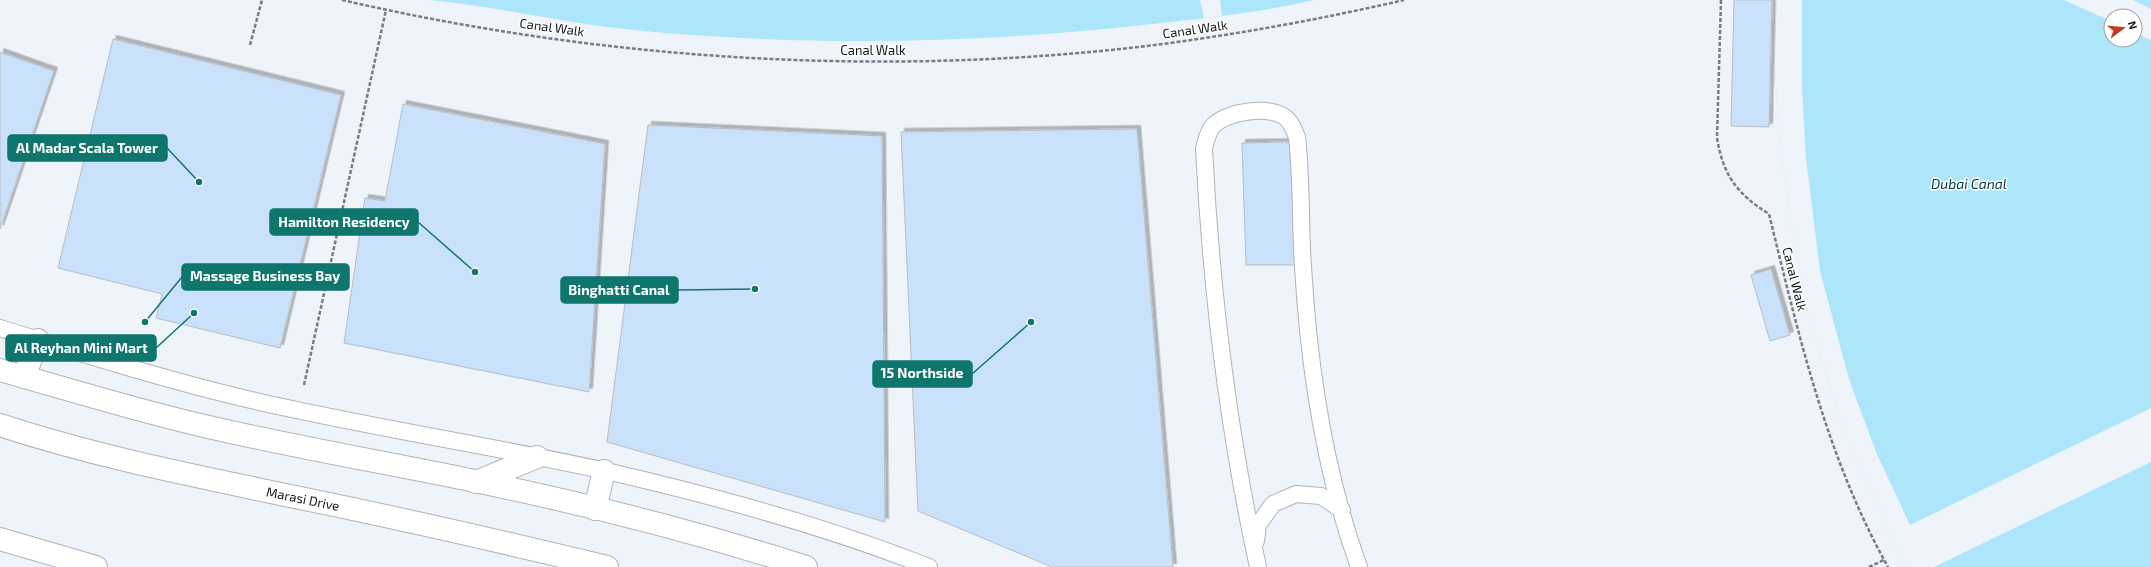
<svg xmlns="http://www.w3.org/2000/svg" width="2151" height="567" font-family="'Exo 2',sans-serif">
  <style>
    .water { fill: #ade6fa; fill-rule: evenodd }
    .pier { fill: #eff4fa }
    .building { fill: #cae1fb; stroke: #b9bdc3; filter: url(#shadow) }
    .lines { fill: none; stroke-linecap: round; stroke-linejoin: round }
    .service-casing { stroke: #afb4b9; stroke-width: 18 }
    .tertiary-casing { stroke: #afb4b9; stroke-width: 24 }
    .path { stroke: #797c80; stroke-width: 2.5; stroke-dasharray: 4 2; stroke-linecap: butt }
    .service { stroke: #fff; stroke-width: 16 }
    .tertiary { stroke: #fff; stroke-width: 22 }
    .labels { text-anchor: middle; stroke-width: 3; stroke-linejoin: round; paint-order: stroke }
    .street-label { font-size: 13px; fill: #151618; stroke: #fff }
    .water-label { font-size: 14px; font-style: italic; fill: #043644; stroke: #fff }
    .leader { fill: none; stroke: #0f766e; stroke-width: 1.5 }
    .callout-dot { fill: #0f766e; stroke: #fff; stroke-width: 1.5 }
    .callout { fill: #0f766e; stroke: #0f766e; stroke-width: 1.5 }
    .callout-label { font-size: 14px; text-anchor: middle; font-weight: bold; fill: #fff }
  </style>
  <defs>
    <filter id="shadow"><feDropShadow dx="3.5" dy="-3.5" stdDeviation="0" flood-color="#0004"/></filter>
  </defs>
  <rect width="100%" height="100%" fill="#eff4fa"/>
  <path class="water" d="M430 0H1315C1252 14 1188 20 1124 27 962 44 796 46 633 30 565 23 498 7 430 0Z
    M1778 0H2151V567H1905L1844 431 1808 316 1790 218 1778 125 1773 30ZM2111 16H2135V40H2111Z"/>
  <path class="pier" d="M1200 0H1220L1222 16 1204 18Z
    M1778 0H1802V89L1806 158 1820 271 1849 379 1876 452 1910 525 2151 408V462L1934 567H1905L1844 431 1808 316 1790 218 1778 125 1773 30Z
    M2064 0H2133L2151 9V40L2135 33V16H2111V21Z"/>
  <path class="building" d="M1734 0H1772L1769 127 1731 126Z
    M113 39 341 95 280 348 156 318 162 294 58 268Z
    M0 52 54 71 0 229Z
    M403 104 605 144 589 392 344 343 365 198 385 201Z
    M648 125 882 136 885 522 607 442Z
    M1137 129 1173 567H1052L918 511 901 132Z
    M1294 142 1297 265H1246L1242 143Z
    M1771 269 1790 335 1770 341 1751 275Z"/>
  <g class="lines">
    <defs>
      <path id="service" d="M0 328C83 354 166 380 251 400 368 427 488 445 606 471 715 496 825 526 929 567
        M1256 541 1258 525 1273 504 1296 494 1321 496 1342 510
        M1258 567C1228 430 1211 289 1204 149 1206 141 1207 133 1213 126 1226 111 1271 105 1286 118 1292 123 1294 130 1297 137 1302 180 1300 224 1303 267 1309 369 1324 471 1359 567"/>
      <g id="tertiary">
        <path d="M0 370C71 390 141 412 213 428 300 448 388 463 475 481 586 504 697 532 806 567"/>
        <path d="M24 377 38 340"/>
        <path id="s1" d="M0 425C97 457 196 476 295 497 399 518 503 542 607 567"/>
        <path d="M476 482 537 457"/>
        <path d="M595 509 604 471"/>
        <path d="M0 539 96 567"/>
      </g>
    </defs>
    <use href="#service" class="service-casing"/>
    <use href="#tertiary" class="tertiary-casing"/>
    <path class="path" d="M342 0C607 61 886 78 1155 45 1239 34 1322 19 1404 0
      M1721 0 1717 138C1723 175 1737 194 1769 214 1799 336 1826 456 1888 567
      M250 45 262 0
      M304 385 386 10
      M1869 567 1884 560"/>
    <use href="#service" class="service"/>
    <use href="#tertiary" class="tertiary"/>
  </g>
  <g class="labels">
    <g class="street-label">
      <text transform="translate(552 27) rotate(8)" y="5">Canal Walk</text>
      <text transform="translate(1195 29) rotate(-8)" y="5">Canal Walk</text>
      <text x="873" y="55">Canal Walk</text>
      <text transform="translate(1795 279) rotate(76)" y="5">Canal Walk</text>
      <text dy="5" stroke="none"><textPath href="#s1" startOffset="312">Marasi Drive</textPath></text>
    </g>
    <g class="water-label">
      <text x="1969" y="189">Dubai Canal</text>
    </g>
  </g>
  <path class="leader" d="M199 182L167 148M475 272L418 222M145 322L182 277M755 289L678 290M194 313L156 348M1031 322L972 374"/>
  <g class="callout-dot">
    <circle cx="199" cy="182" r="4"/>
    <circle cx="475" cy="272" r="4"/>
    <circle cx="145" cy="322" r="4"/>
    <circle cx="755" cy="289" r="4"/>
    <circle cx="194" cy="313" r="4"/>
    <circle cx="1031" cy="322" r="4"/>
  </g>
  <g class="callout">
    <rect x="8" y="135" width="159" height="26" rx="4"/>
    <rect x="270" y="209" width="148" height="26" rx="4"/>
    <rect x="182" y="264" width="167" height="26" rx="4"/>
    <rect x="561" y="277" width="117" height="26" rx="4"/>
    <rect x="6" y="335" width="150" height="26" rx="4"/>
    <rect x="873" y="361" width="99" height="26" rx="4"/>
  </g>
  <g class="callout-label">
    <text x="87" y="153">Al Madar Scala Tower</text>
    <text x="344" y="227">Hamilton Residency</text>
    <text x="265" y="281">Massage Business Bay</text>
    <text x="619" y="295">Binghatti Canal</text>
    <text x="81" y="353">Al Reyhan Mini Mart</text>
    <text x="922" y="378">15 Northside</text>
  </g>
  <g transform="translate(2123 28) rotate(74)"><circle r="19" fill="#ffffff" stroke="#a1a2a3"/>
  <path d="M0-3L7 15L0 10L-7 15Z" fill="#c4391d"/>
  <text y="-6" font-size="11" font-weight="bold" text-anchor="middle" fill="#151618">N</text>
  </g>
</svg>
